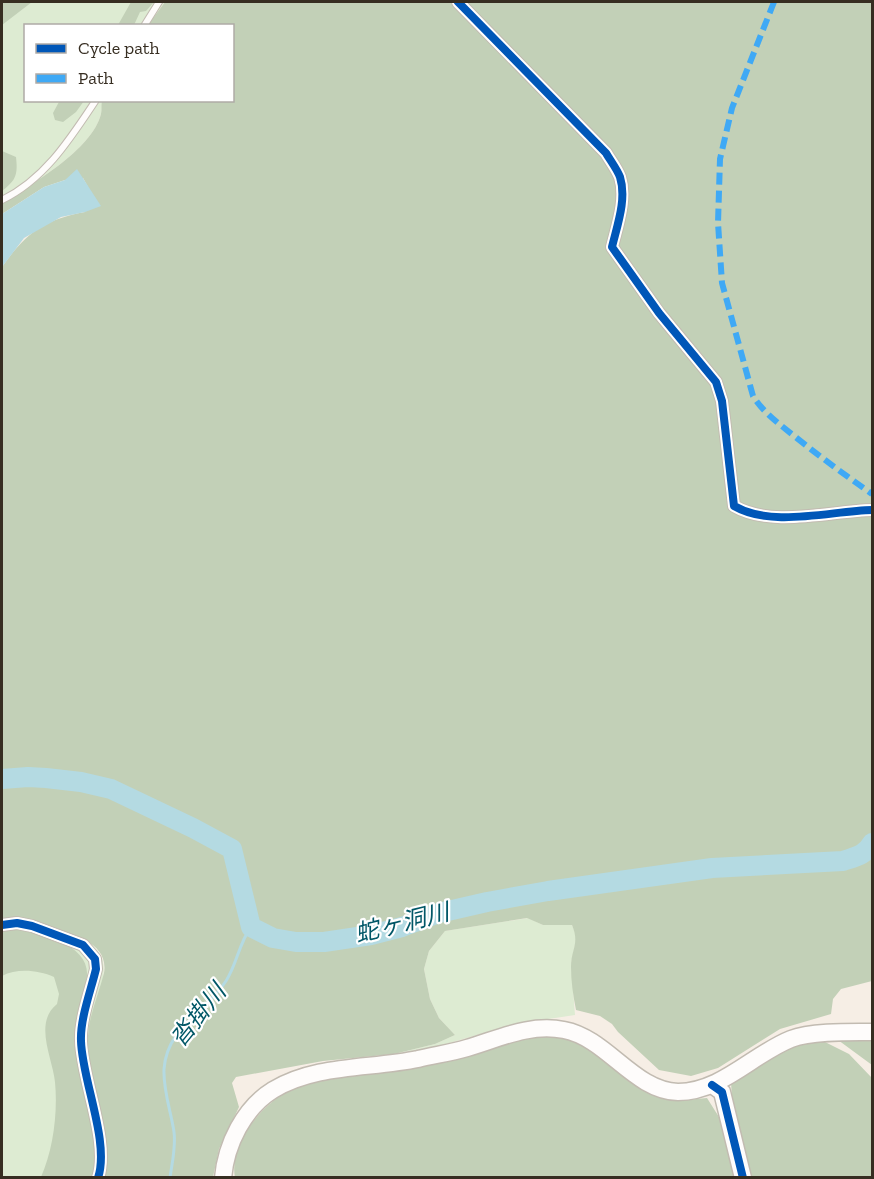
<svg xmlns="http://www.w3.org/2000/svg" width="874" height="1179" font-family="'Zilla Slab','Noto Sans JP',serif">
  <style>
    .green { fill: #ddebd2 }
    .forest { fill: #c2d0b7 }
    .water { fill: #b4dae2 }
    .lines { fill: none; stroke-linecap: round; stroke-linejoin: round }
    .stream { stroke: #b4dae2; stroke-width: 3 }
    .river { stroke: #b4dae2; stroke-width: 20 }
    .lane-casing { stroke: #c2bbb1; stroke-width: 8 }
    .street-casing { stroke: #c2bbb1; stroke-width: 14 }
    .secondary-casing { stroke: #c2bbb1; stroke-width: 19 }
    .lane { stroke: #fefcfb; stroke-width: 6 }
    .street { stroke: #fefcfb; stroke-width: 12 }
    .secondary { stroke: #fefcfb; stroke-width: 16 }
    .quiet { stroke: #3fa9f5; stroke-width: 6; stroke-dasharray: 12 6; stroke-linecap: butt }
    .cycleway-casing { stroke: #fff; stroke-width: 11 }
    .cycleway { stroke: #0057b8; stroke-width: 8 }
    .labels { text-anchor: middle; stroke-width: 4.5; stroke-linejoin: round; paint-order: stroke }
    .water-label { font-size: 24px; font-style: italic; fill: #015767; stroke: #fff }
  </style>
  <rect width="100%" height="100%" fill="#f6eee5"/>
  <path class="green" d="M2 2H165L148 25 26 26V100L102 101C102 105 102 110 101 114 92 150 31 185 2 202Z
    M528 918 543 925H572L577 937 571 963 575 1015 515 1024 439 1046 394 1054 435 1044 455 1035 439 1018 430 999 424 969 429 951 445 931Z
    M27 919C50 927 88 933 100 954 113 975 89 1013 88 1037 87 1081 114 1136 104 1177L2 1178V920Z"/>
  <path class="forest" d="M2 2H32L2 25Z
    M131 2H154L146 11 140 12 134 25H118Z
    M165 2H872V981L841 989 833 999 831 1014 780 1029 718 1068 691 1076 659 1070 618 1032 612 1024 600 1016 576 1010C573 995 571 981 571 967 571 949 580 944 572 925H543L527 918 445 931 429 951 424 969 430 999 439 1018 455 1035 435 1044 394 1054 323 1061 236 1077 232 1083 239 1107 219 1149 213 1177H104C115 1134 86 1080 88 1036 89 1015 99 993 104 973 109 943 74 935 53 928 44 925 34 920 25 919 18 919 9 920 2 920V267C26 233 43 220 85 212L88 187 83 178 65 180 44 187 2 214V202C31 185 92 150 101 114 102 110 101 105 102 101L232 100V26L148 25Z
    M60 100H84V101L76 112 63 122 55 120 53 113Z
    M2 151 16 157C18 175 16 180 2 191Z
    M17 929C43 935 90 944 87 977 84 999 76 1020 74 1042L95 1142 96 1158 92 1177H41C53 1150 58 1113 55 1082 53 1059 33 1023 57 1004L59 994 54 977C38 970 17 968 2 976V930Z
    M557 1034 583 1044 629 1079 658 1097 675 1101 707 1098 724 1125 738 1177 235 1178C229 1147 256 1112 280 1096 291 1089 303 1085 314 1081L526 1037Z
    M872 1039V1065L838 1040Z
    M823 1041 849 1054 872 1078V1177H749L733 1110 731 1083 771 1055 797 1045Z"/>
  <path class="water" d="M77 169 101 206 85 212 61 217 24 238 2 267V214L44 187 65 180Z"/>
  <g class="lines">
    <path class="stream" d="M170 1178C172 1163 176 1147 174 1132 171 1111 163 1091 164 1069 167 1027 206 1012 226 981 237 964 239 943 251 927"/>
    <path class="river" d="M2 779 28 777 46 778 81 782 111 789 193 828 232 849 251 927 273 938 296 942H324L371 935 402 927 439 913 487 902 548 891 712 868 843 861C855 857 866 855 872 843"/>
    <defs>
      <path id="lane" d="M144 26 159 2
        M2 200C45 179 70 139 96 100"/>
      <path id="street" d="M458 2 606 153C610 160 617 169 620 177 627 199 617 226 612 247L659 313 716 382 722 401 734 506C772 528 830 511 872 510
        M2 925 17 923 32 926 83 945 95 959 96 969C91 990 80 1019 81 1041 82 1080 110 1142 98 1178"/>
      <path id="secondary" d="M712 1085 722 1092 743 1178
        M223 1178C226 1144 244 1108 273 1090 316 1064 370 1069 418 1059 434 1055 451 1053 467 1048 498 1039 530 1023 564 1030 607 1038 634 1091 678 1092 721 1092 753 1054 791 1039 811 1031 851 1032 872 1032"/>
    </defs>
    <use href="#lane" class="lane-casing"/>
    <use href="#street" class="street-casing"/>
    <use href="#secondary" class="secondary-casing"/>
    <use href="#lane" class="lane"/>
    <use href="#street" class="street"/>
    <use href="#secondary" class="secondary"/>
    <path class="quiet" d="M774 2 732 108 720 159 718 223 722 283 753 396C763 412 778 423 793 435 819 456 845 475 872 494"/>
    <defs>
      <path id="cycleway" d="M458 2 606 153C610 160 617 169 620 177 627 199 617 226 612 247L659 313 716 382 722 401 734 506C772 528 830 511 872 510
        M2 925 17 923 32 926 83 945 95 959 96 969C91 990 80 1019 81 1041 82 1080 110 1142 98 1178
        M712 1085 722 1092 743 1178"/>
    </defs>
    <use href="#cycleway" class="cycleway-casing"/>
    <use href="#cycleway" class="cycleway"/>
  </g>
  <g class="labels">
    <g class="water-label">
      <text transform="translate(402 923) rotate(-14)" y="8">蛇ヶ洞川</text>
      <text transform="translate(198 1015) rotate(-51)" y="8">沓掛川</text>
    </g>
  </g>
  <rect width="874" height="1179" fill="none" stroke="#362d21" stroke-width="6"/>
  <rect x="24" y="24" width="210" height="78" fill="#ffffff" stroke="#afaba6" stroke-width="1.5"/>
  <rect x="36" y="44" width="30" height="9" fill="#0057b8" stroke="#afaba6" stroke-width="1.5"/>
  <text x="78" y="54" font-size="18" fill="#362d21">Cycle path</text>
  <rect x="36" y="74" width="30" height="9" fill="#3fa9f5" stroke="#afaba6" stroke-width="1.5"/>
  <text x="78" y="84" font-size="18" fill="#362d21">Path</text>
</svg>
